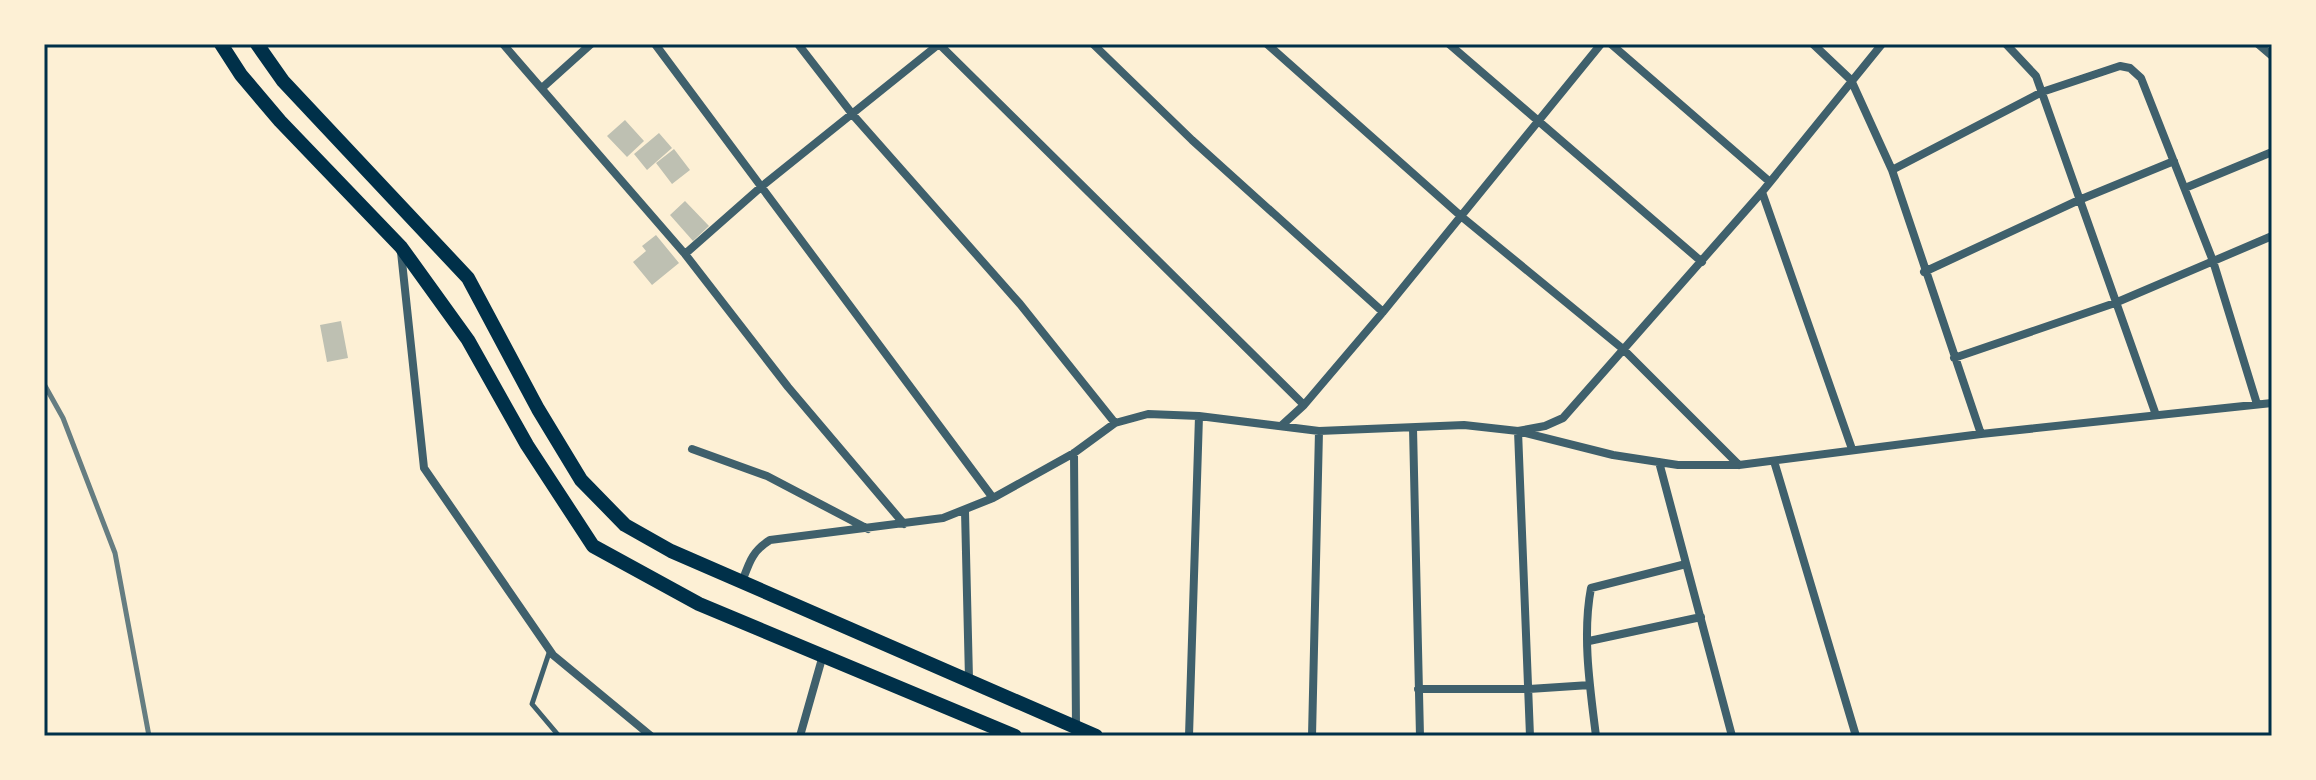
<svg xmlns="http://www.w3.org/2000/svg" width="2316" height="780" font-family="Raleway,sans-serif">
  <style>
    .building { fill: #bec0b2 }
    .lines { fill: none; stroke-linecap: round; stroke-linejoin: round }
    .service { stroke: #3f606c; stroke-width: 5 }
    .minor { stroke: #3f606c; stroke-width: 8 }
    .secondary { stroke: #003049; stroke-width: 14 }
    .rail { stroke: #657d81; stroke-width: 5 }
    .neatline { fill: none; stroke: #003049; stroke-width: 3 }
  </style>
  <rect width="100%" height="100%" fill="#fdf0d5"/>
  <path class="building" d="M625 120 644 141 627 157 607 136Z
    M659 133 672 148 647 170 634 154Z
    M674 149 690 170 672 184 656 163Z
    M685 201 709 226 693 241 670 215Z
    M656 235 679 263 652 285 633 262 646 251 642 246Z
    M341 321 348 358 327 362 320 325Z"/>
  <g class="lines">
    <path class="service" d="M550 650 532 704 559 736"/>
    <path class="minor" d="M503 44 685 254 788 387 904 524
      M655 44 993 498
      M798 44 853 115 1020 304 1115 423
      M939 44 1304 405
      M1093 44 1192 140 1383 312
      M1267 44 1462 217 1623 349 1739 465
      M1449 44 1702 262
      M1611 44 1770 182
      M1813 44 1851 80 1892 170 1981 434
      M2006 44 2036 76 2156 415
      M2258 44 2272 56
      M542 88 591 44
      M1892 170 2042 92 2120 66 2130 68 2141 78 2213 261 2257 404
      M2185 188 2272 152
      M1762 192 1852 449
      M401 252 424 468 553 655 651 736
      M685 254 761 187 939 44
      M1924 272 2079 200 2174 161
      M1954 358 2115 303 2272 236
      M1281 426 1304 405 1383 312 1601 44
      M1413 428 1420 736
      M692 449 767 476 868 529
      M1074 453 1076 727
      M1774 461 1856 736
      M1659 462 1732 736
      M965 511 969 679
      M742 582C749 563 752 551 770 540L943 518 993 498 1074 453 1115 423 1148 414 1199 416 1319 431 1464 425 1518 431 1613 455 1678 465H1739L1981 434 2272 403
      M1589 641 1701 617
      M1418 689H1529L1590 685
      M800 736 823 655
      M1189 736 1199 416
      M1312 736 1319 431
      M1530 736 1518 431 1545 426 1563 418 1762 192 1882 44
      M1596 736C1590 688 1582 635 1591 588L1686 564"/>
    <path class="secondary" d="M221 44 241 75 280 121 401 247 468 340 527 445 593 546 699 604 1015 736
      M257 44 283 81 468 278 538 409 581 480 625 525 671 551 1096 736"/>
    <path class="rail" d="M44 384 63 418 115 553 149 736"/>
  </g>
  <rect width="2316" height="780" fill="none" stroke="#fdf0d5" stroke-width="92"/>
  <rect x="46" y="46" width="2224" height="688" class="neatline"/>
</svg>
